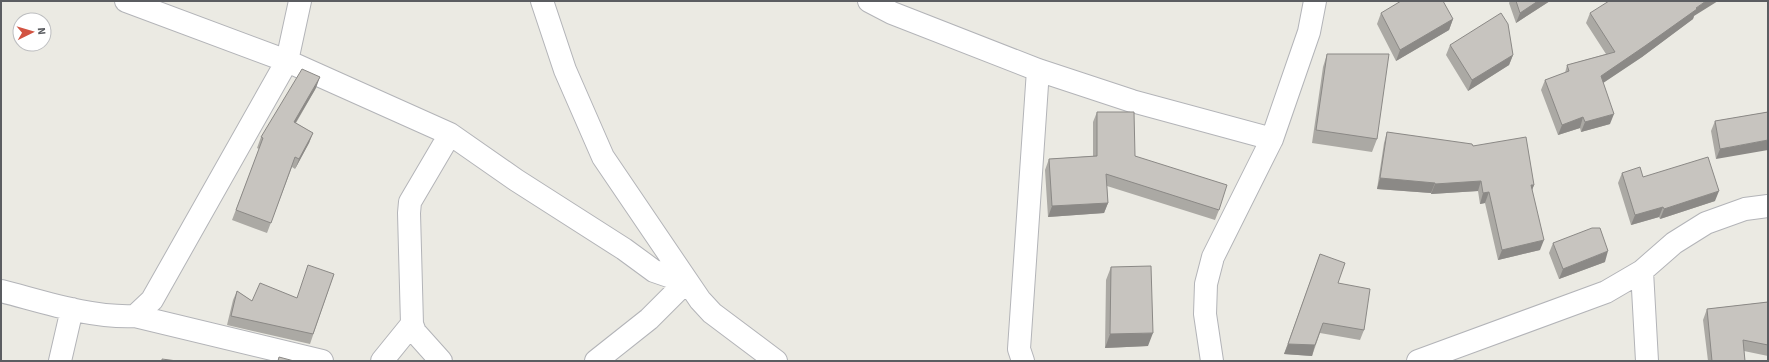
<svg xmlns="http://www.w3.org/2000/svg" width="1769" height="362" font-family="'Source Sans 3',sans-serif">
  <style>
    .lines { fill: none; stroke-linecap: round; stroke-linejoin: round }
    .street-casing { stroke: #b3b4b8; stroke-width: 24 }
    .street { stroke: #fff; stroke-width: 22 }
    .wall { fill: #aba9a4 }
    .shaded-wall { fill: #8b8986 }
    .building { fill: #c7c4bf; stroke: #8b8986 }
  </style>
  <rect width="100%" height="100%" fill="#ebeae3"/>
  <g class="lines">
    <defs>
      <path id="street" d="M126 1 287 61 450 134 516 180 624 249 654 271 686 282 649 319 596 361
        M542 1 565 70 603 157 700 300 712 313 776 361
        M869 1 892 13 1038 70 1132 101 1272 139
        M1642 271 1647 361
        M1 291C44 302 90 318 135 316L322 361
        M135 316 152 300 287 61 300 1
        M60 361 72 309
        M382 361 412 324
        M441 361 415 332 412 324 409 213 410 202 450 134
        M1023 361 1019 349 1038 70
        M1212 361 1205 314 1206 284 1213 257 1272 139 1309 32 1315 1
        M1418 361 1606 292 1642 271 1674 243 1706 223 1745 209 1768 206"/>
    </defs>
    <use href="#street" class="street-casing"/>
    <use href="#street" class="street"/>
  </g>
  <path class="wall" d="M1510 1H1550L1516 23 1509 3Z
    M1381 13 1453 19 1449 30 1396 61 1377 24Z
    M1590 13 1694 16 1693 19 1642 57 1603 83 1610 124 1581 132 1580 128 1558 135 1541 90 1545 80 1565 73 1567 65 1606 54 1586 23Z
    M1450 45 1513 55 1509 65 1468 91 1446 55Z
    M1327 54 1377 139 1372 152 1312 143 1323 67Z
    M316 88 296 123 313 133 309 143 295 169 292 167 267 233 232 220 259 149 257 148 261 137Z
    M1097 112 1135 156 1219 210 1215 220 1107 186 1108 203 1104 213 1048 217 1045 170 1049 159 1093 156V122Z
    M1768 112 1716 159 1711 131 1715 121Z
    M1387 132 1473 146 1534 185 1532 190 1540 250 1498 260 1485 203 1480 204 1478 191 1431 194V193L1377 189 1384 143Z
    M1622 173 1643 177 1715 201 1660 219 1659 217 1631 225 1618 183Z
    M1553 243 1605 262 1559 279 1549 253Z
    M1320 254 1338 283 1364 330 1360 340 1320 333 1312 356 1284 354Z
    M1111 267 1148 346 1105 348 1106 280Z
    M334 274 310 344 227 325 233 300 237 291 252 301 297 298Z
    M1768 302V356L1744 351 1745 361H1708L1703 320 1707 309Z"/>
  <path class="shaded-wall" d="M1538 1H1550L1516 23 1520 13Z
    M1706 1H1718L1694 16 1693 19 1642 57 1597 87 1601 76 1696 8Z
    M1453 19 1449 30 1396 61 1400 50Z
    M1513 55 1509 65 1468 91 1472 80Z
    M320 77 316 88 290 132 294 122Z
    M1614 114 1610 124 1581 132 1585 122Z
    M1583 117 1580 128 1558 135 1562 125Z
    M313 133 309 143 295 169 299 159Z
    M1768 140V150L1716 159 1720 149Z
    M1380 178 1435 183 1431 193 1377 189Z
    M1481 181 1478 191 1431 194 1435 184Z
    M1531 185H1534L1530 195Z
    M1719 191 1715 201 1660 219 1664 209Z
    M1489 192 1485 203 1480 204 1483 193Z
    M1108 203 1104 213 1048 217 1052 206Z
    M1663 207 1659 217 1631 225 1635 215Z
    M1544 240 1540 250 1498 260 1502 250Z
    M1608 251 1605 262 1559 279 1563 269Z
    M1153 333 1148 346 1105 348 1110 334Z
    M1288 344 1315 345 1312 356 1284 354Z"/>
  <path class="building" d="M1401 1H1443L1453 19 1400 50 1381 13Z
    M1516 1H1538L1520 13Z
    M1609 1H1706L1696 8 1697 9 1645 46 1601 76 1614 114 1585 122 1583 117 1562 125 1545 80 1569 71 1567 65 1615 52 1590 13Z
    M1501 13 1508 24 1513 55 1472 80 1450 45Z
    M1327 54H1389L1377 139 1316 130Z
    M302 69 320 77 294 122 313 133 299 159 295 157 271 223 236 210 263 138 261 137Z
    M1097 112H1134L1135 156 1227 185 1219 210 1106 174 1108 203 1052 206 1049 159 1097 156Z
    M1768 112V140L1720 149 1715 121Z
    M1387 132 1472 144 1473 146 1526 137 1534 185H1531L1544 240 1502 250 1489 192 1483 193 1481 181 1435 184V183L1380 178Z
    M1708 157 1719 191 1664 209 1663 207 1635 215 1622 173 1640 167 1643 177Z
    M1592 228H1600L1608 251 1563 269 1553 243Z
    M1320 254 1345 263 1338 283 1370 289 1364 330 1323 323 1315 345 1288 344Z
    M308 265 334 274 313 334 231 316 237 291 252 301 260 283 297 298Z
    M1151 266 1153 333 1110 334 1111 267Z
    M1768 302V345L1743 340 1745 361H1712L1707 309Z
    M279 357 294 361H278Z
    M162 359 177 361H162Z"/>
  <rect width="1769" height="362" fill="none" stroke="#5b5d61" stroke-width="4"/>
  <g transform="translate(32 32) rotate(85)"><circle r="19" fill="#ffffff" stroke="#bdbec0"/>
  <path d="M0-3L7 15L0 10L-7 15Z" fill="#d25342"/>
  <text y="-6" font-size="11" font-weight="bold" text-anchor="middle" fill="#5b5d61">N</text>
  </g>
</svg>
